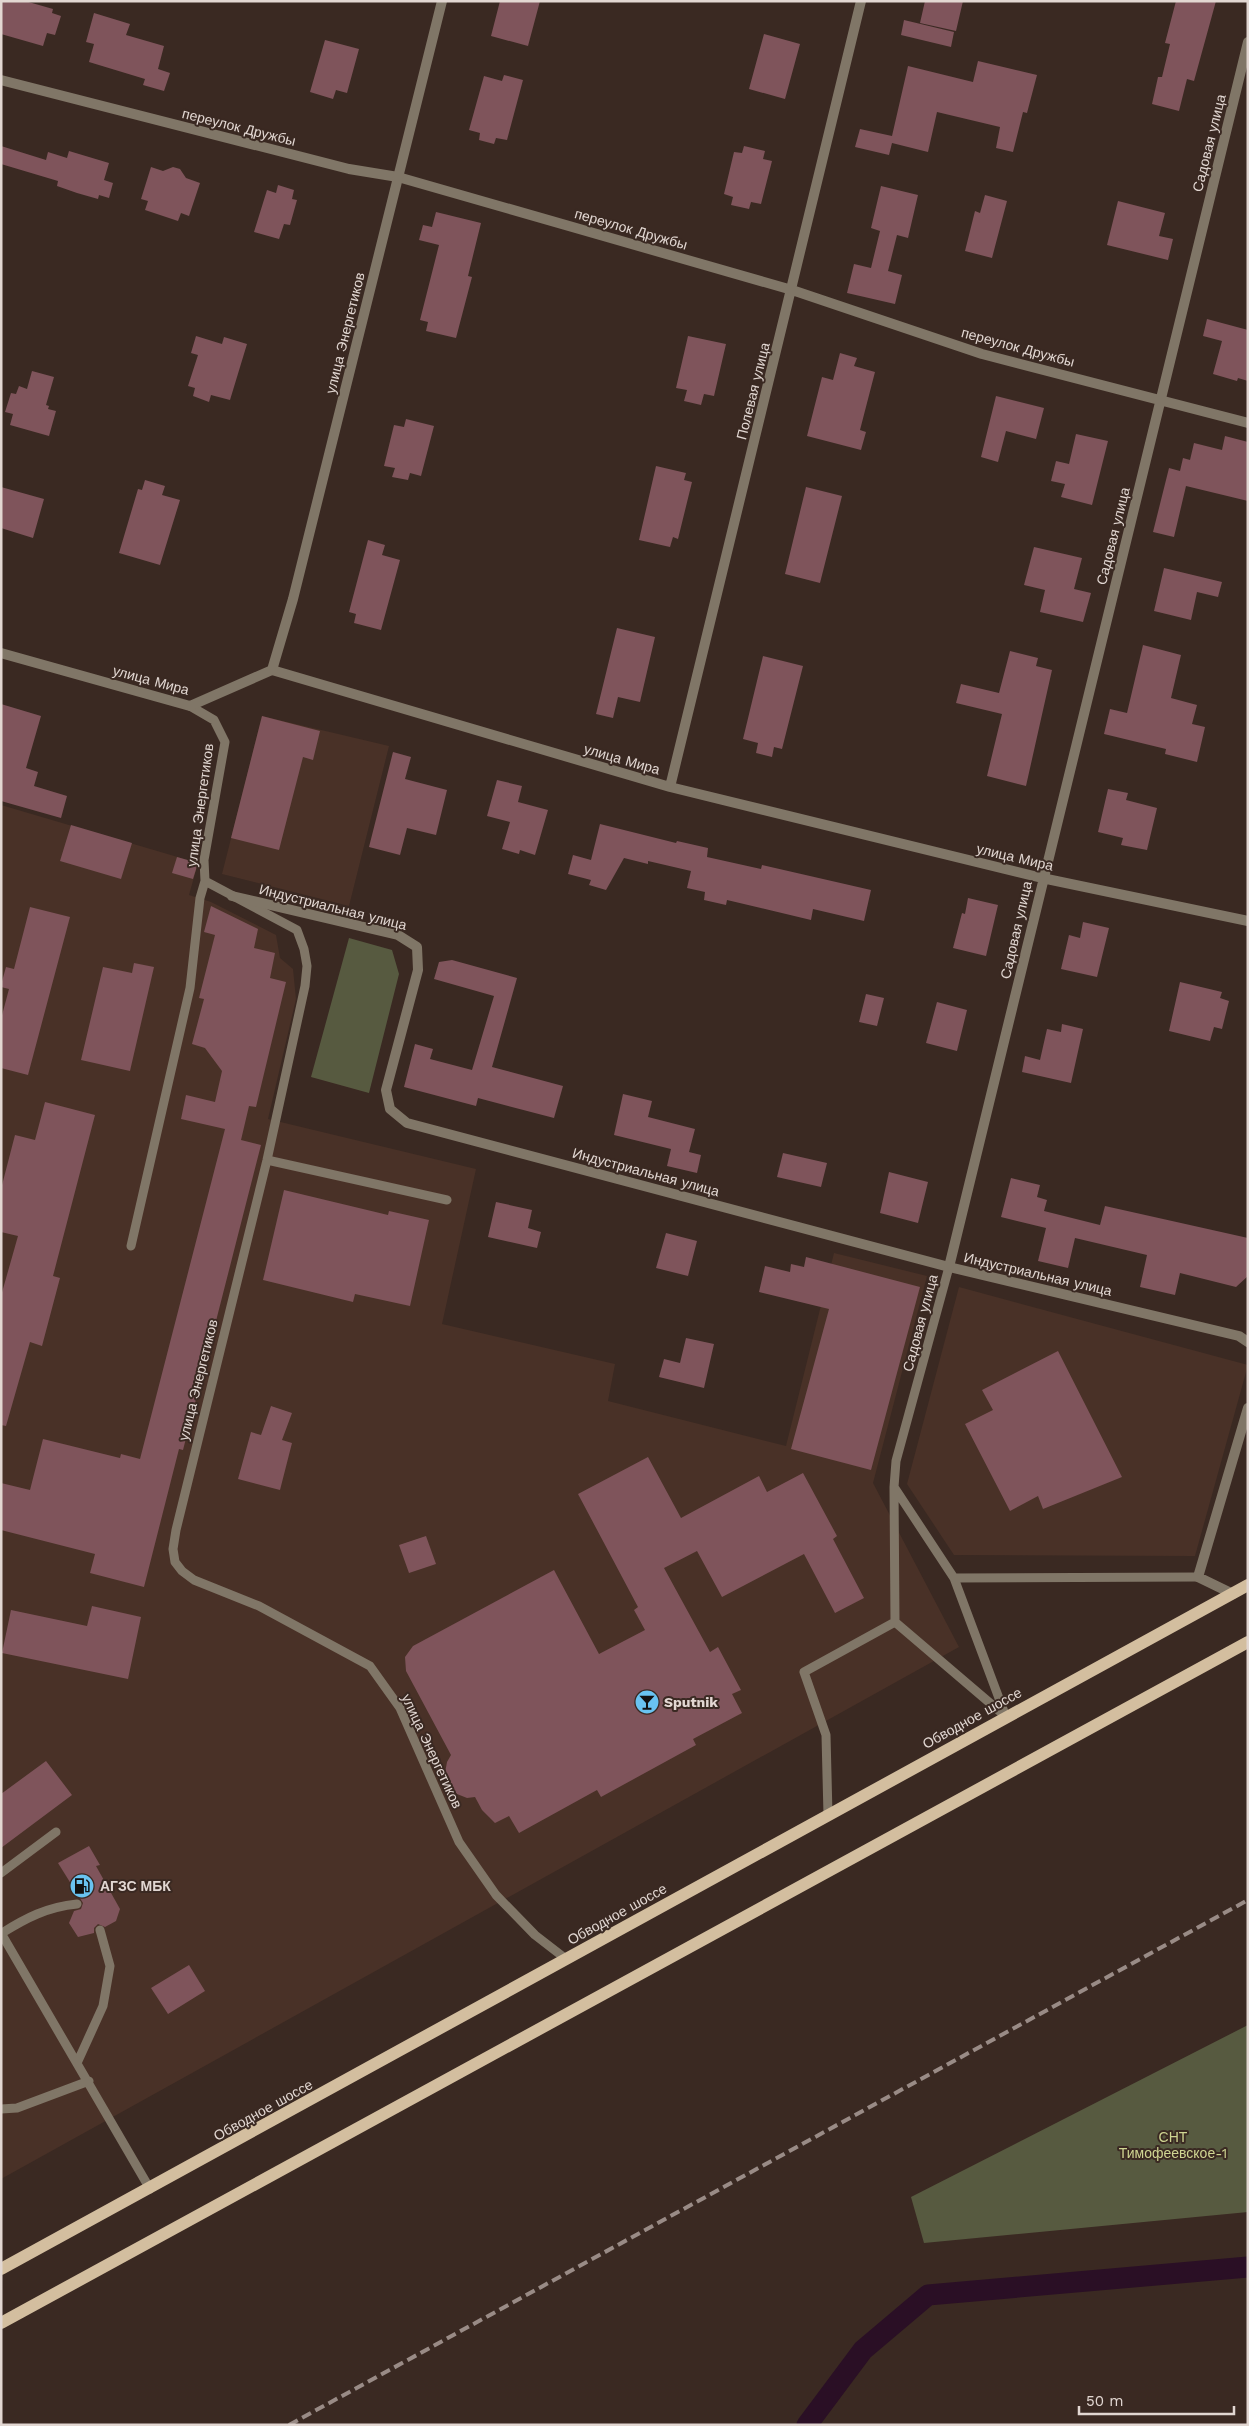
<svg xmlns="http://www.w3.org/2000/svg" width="1249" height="2426" font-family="'Work Sans',sans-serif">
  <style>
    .built { fill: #493127 }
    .green { fill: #575a40 }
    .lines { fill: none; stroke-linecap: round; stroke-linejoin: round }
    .canal { stroke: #2a0f25; stroke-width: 21 }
    .building { fill: #7f545b }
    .service { stroke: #807667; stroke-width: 9 }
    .minor { stroke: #807667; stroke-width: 10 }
    .tertiary { stroke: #807667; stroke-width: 10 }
    .primary { stroke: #d3be9f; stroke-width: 12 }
    .rail { stroke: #998b86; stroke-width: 4; stroke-dasharray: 10 5; stroke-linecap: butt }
    .labels { text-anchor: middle; stroke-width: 4; stroke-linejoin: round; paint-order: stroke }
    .street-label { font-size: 14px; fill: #e2d7d2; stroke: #3a2922 }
    .poi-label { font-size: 14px; font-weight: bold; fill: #e2d7d2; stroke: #3a2922; text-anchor: start }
    .park-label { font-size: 14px; fill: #cfd592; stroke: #3a2922 }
  </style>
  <rect width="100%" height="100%" fill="#3a2922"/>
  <path class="built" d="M262 716 389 746 349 906 222 874Z
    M1 805 198 863 189 895 211 902 276 935 280 958 293 969 296 999 268 1119 476 1169 442 1324 615 1364 608 1401 786 1446 834 1253 927 1276 873 1483 959 1647 1 2179Z
    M959 1287 1248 1365 1195 1556 954 1555 907 1484Z"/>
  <path class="green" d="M349 938 392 950 399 974 369 1093 311 1077Z
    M1248 2025V2212L924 2243 911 2197Z"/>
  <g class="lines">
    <path class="canal" d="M807 2425 863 2350 928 2295 1248 2267"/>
  </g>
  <path class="building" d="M1 1H25L53 9 52 13 61 16 55 35 47 33 43 46 1 34Z
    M500 1H540L528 46 491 36Z
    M925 1H963L956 31 920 23Z
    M1176 1H1216L1194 81 1187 79 1179 111 1152 104 1158 77H1162L1170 44 1165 43Z
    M94 13 130 24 126 35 164 46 158 69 170 73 164 91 143 85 145 79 89 62 94 44 86 42Z
    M904 20 954 32 951 47 901 35Z
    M764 34 800 44 785 99 749 89Z
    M325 40 359 49 347 93 336 90 333 99 310 92Z
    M978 61 1037 75 1027 113 1023 112 1013 152 996 148 1000 127 937 112 928 152 892 143 889 155 855 147 860 129 892 136 908 66 973 82Z
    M504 75 523 80 507 140 496 138 494 144 479 140 480 133 469 130 484 76 502 81Z
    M1 146 46 160 48 152 67 158 69 151 109 163 104 180 113 183 109 198 99 195 98 199 77 193 57 186 58 181 1 164Z
    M744 146 765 151 763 159 772 161 761 204 751 202 749 209 731 205 733 197 724 194 734 152 742 153Z
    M151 167 163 171 173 167 180 169 186 178 200 183 189 216 181 213 178 221 145 210 148 201 141 199Z
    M278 185 294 190 292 199 297 200 290 225 284 224 279 239 254 232 267 190 276 193Z
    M881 186 918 195 908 238 897 235 888 271 902 275 895 304 847 293 854 264 871 268 880 231 871 228Z
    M985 195 1007 201 992 258 965 251 975 211 980 213Z
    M1118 201 1165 213 1159 236 1173 239 1168 260 1107 245Z
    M436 212 481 223 468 276 472 277 456 338 426 331 428 322 420 320 439 245 419 240 423 225 432 227Z
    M1207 319 1248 330V381L1238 378 1237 381 1213 374 1222 341 1203 336Z
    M196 336 222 344 224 337 247 344 230 400 211 395 209 402 193 396 195 388 188 386 198 355 191 353Z
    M688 336 726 344 714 396 704 394 701 405 684 401 687 390 676 388Z
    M840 353 857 358 854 366 875 372 860 430 866 432 861 450 807 436 822 377 833 380Z
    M32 371 54 377 46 405 49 406 48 409 56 411 49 436 10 425 13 414 5 412 11 393 16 394 19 386 27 389Z
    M996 396 1044 408 1036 439 1006 431 998 462 981 457Z
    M406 419 434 426 421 476 410 473 408 480 392 477 395 468 384 466 394 425 404 427Z
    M1076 434 1108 441 1092 505 1061 497 1065 484 1051 481 1056 461 1069 464Z
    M1225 436 1248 442V501L1186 486 1174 537 1153 532 1169 468 1180 471 1183 458 1190 460 1194 443 1222 450Z
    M656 466 686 473 684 480 692 482 678 539 673 537 670 547 639 540Z
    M145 480 165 486 162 495 180 500 160 565 119 553 138 489 142 490Z
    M1 487 44 499 33 538 1 528Z
    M806 487 842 496 820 583 785 574Z
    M368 540 385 545 382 555 400 560 381 630 354 623 356 614 349 612Z
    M1034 547 1082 558 1074 589 1091 593 1083 622 1040 612 1045 590 1024 585Z
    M1164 568 1222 582 1218 597 1197 592 1191 620 1154 611Z
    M617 628 655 637 640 702 618 697 613 718 596 714Z
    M1143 645 1181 655 1171 698 1197 705 1192 724 1205 727 1197 762 1165 754 1166 749 1104 734 1110 709 1127 713Z
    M1010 651 1038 658 1036 666 1052 670 1026 786 987 776 1002 714 956 703 961 684 999 693Z
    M763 656 803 666 782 749 774 747 772 757 756 753 758 743 743 739Z
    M1 704 41 716 26 768 38 772 34 786 67 796 61 818 1 801Z
    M262 716 320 731 313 760 303 757 279 850 231 838Z
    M393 752 411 757 405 779 447 790 436 835 407 828 400 855 369 847Z
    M497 780 522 786 518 802 548 810 535 855 520 850 519 854 502 849 510 822 487 816Z
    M1108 789 1128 793 1126 800 1157 808 1147 850 1121 845 1123 838 1098 832Z
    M600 824 676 843 677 841 708 848 707 857 761 869 762 865 871 890 864 921 813 909 811 920 727 900 726 905 704 900 705 892 687 888 691 871 648 861V864L624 858 606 890 589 885 591 880 568 874 573 855 591 860Z
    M71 825 132 843 121 879 60 861Z
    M177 857 198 863 193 879 172 873Z
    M968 898 998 905 986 956 953 948 962 913 965 914Z
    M211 906 258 929 254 948 275 953 270 978 286 982 256 1107 249 1106 241 1140 261 1145 183 1450 179 1449 144 1587 90 1573 95 1554 1 1530V1483L30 1490 43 1439 120 1458 121 1454 140 1459 225 1129 181 1119 186 1095 215 1102 222 1071 205 1048 192 1044 204 999 199 998 215 935 204 932Z
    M30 907 70 917 28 1075 1 1068V1019L9 989 1 987V985L6 967 14 969Z
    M1083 922 1109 928 1097 977 1061 969 1069 935 1080 938Z
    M452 960 517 978 492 1067 563 1086 554 1118 478 1098 476 1106 404 1087 415 1044 433 1049 430 1059 472 1070 494 996 434 979 439 962Z
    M134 963 154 967 130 1071 81 1060 103 967 132 973Z
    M1180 982 1222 992 1220 998 1229 1001 1222 1029 1214 1027 1210 1041 1169 1031Z
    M866 994 884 998 877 1026 859 1022Z
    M937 1002 967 1010 957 1051 926 1043Z
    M1062 1024 1083 1029 1071 1083 1022 1072 1025 1056 1040 1060 1047 1029 1061 1032Z
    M623 1094 652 1101 648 1117 695 1129 689 1152 701 1155 697 1173 667 1166 671 1149 614 1135Z
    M45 1102 95 1115 53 1276 60 1278 42 1346 30 1342 6 1426 1 1425V1296L18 1236 1 1232V1189L15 1135 35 1140Z
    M783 1153 827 1163 821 1187 777 1177Z
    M889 1172 928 1182 918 1223 880 1213Z
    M1011 1178 1040 1185 1037 1197 1047 1200 1044 1211 1100 1225 1105 1206 1248 1238V1276L1236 1287 1180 1273 1175 1295 1140 1287 1147 1255 1075 1238 1068 1268 1038 1261 1046 1228 1001 1217Z
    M284 1190 388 1215 389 1211 429 1220 410 1306 355 1294 353 1302 263 1280Z
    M496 1202 532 1210 528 1228 541 1232 537 1248 488 1237Z
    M666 1233 697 1241 688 1276 656 1268Z
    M806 1257 920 1287 871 1470 791 1449 829 1309 759 1292 765 1266 790 1272 791 1264 804 1267Z
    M686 1338 714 1344 704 1388 659 1377 664 1359 680 1363Z
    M1058 1351 1122 1477 1043 1509 1038 1496 1010 1511 965 1424 993 1410 982 1390Z
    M271 1406 292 1413 282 1440 292 1443 280 1490 238 1479 251 1432 261 1435Z
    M648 1457 681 1518 759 1476 767 1492 803 1473 837 1536 833 1539 864 1598 835 1613 804 1554 722 1597 697 1551 664 1568 710 1652 718 1647 741 1690 732 1694 742 1713 693 1739 696 1745 601 1797 597 1790 519 1833 509 1816 495 1823 482 1810 475 1797 467 1798 457 1794 449 1785 445 1773 447 1762 451 1755 406 1671 405 1657 413 1646 554 1570 599 1654 645 1630 634 1610 638 1607 578 1494Z
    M426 1536 436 1564 409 1573 399 1545Z
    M92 1606 141 1617 128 1679 2 1653 11 1610 87 1626Z
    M46 1761 72 1795 1 1848V1794Z
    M89 1846 100 1865 96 1866 120 1909 116 1921 105 1927 98 1924 94 1928V1933L78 1937 69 1923 74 1911 81 1909 83 1903 58 1863Z
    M189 1965 205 1991 168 2014 151 1988Z"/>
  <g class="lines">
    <path class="service" d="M190 706 214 720 225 742 204 860 205 881 297 930 304 949 307 966 305 986 267 1160 176 1530 173 1549 175 1562 182 1571 194 1580 259 1606 370 1666 400 1708 459 1842 496 1895 535 1935 566 1959
      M267 1160 447 1200
      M131 1246 190 988 200 898 205 881
      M949 1267 896 1461 894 1487 954 1578 1006 1717
      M894 1487 895 1622
      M954 1578 1198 1577
      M828 1815 826 1735 804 1672 895 1622 1004 1715
      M1 1873 56 1832
      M1 1933 150 2189
      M2 1933C26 1918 47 1907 77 1904
      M78 2061 103 2006 110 1966 100 1930
      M1 2109 17 2108 89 2081"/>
    <path class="minor" d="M1 80 349 169 398 177 792 290 982 354 1248 423
      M272 670 670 787 1042 878 1248 921
      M670 787 861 1
      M232 896 398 935 417 947 418 970 386 1090 390 1109 407 1123 949 1267 1239 1336 1248 1342
      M949 1267 1248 42
      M1233 1594 1198 1577 1248 1408"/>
    <path class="tertiary" d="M1 653 190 706 272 670 293 599 442 1"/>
    <path class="primary" d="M1 2269 1248 1585
      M1 2323 1248 1642"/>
    <path class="rail" d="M289 2425 1248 1900"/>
  </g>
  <defs>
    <symbol id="bar-disc" viewBox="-11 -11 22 22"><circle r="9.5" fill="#69c3f1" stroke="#3a2922"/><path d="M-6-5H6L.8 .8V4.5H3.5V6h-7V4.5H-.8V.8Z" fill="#111"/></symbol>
    <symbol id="fuel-disc" viewBox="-11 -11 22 22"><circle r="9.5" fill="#69c3f1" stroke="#3a2922"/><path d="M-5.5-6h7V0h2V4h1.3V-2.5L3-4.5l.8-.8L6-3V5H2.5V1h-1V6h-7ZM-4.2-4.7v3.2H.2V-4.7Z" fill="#111"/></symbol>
  </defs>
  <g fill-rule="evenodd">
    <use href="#bar-disc" x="633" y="1688" width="28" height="28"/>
    <use href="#fuel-disc" x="68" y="1872" width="28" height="28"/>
  </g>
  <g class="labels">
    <g class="street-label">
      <text transform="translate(239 127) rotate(14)" y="5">переулок Дружбы</text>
      <text transform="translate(1209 143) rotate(-76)" y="5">Садовая улица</text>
      <text transform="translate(631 229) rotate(16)" y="5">переулок Дружбы</text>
      <text transform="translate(345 333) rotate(-76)" y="5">улица Энергетиков</text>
      <text transform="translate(1018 347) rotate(15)" y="5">переулок Дружбы</text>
      <text transform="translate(753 391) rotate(-76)" y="5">Полевая улица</text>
      <text transform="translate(1113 536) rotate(-76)" y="5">Садовая улица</text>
      <text transform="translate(151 680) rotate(15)" y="5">улица Мира</text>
      <text transform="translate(622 759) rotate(16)" y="5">улица Мира</text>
      <text transform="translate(200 805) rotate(-82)" y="5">улица Энергетиков</text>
      <text transform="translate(1015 857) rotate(13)" y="5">улица Мира</text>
      <text transform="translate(333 907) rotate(14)" y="5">Индустриальная улица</text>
      <text transform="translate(1016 930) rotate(-77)" y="5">Садовая улица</text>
      <text transform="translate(646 1172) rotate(15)" y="5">Индустриальная улица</text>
      <text transform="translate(1038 1274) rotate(13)" y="5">Индустриальная улица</text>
      <text transform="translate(920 1323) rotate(-75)" y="5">Садовая улица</text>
      <text transform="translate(198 1380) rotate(-76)" y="5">улица Энергетиков</text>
      <text transform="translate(972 1718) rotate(-29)" y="5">Обводное шоссе</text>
      <text transform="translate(432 1751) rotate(65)" y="5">улица Энергетиков</text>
      <text transform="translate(617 1914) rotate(-29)" y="5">Обводное шоссе</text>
      <text transform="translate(263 2110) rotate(-29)" y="5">Обводное шоссе</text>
    </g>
    <g class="poi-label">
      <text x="664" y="1707">Sputnik</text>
      <text x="100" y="1891">АГЗС МБК</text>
    </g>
    <g class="park-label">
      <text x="1173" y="2142">СНТ<tspan x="1173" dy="16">Тимофеевское-1</tspan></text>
    </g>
  </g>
  <rect width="1249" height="2426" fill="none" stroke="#e2d7d2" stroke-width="5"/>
  <path d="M1079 2406v8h155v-8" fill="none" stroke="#e2d7d2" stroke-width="2.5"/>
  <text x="1086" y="2406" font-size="15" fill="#e2d7d2" stroke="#3a2922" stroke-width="4" paint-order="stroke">50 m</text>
</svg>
